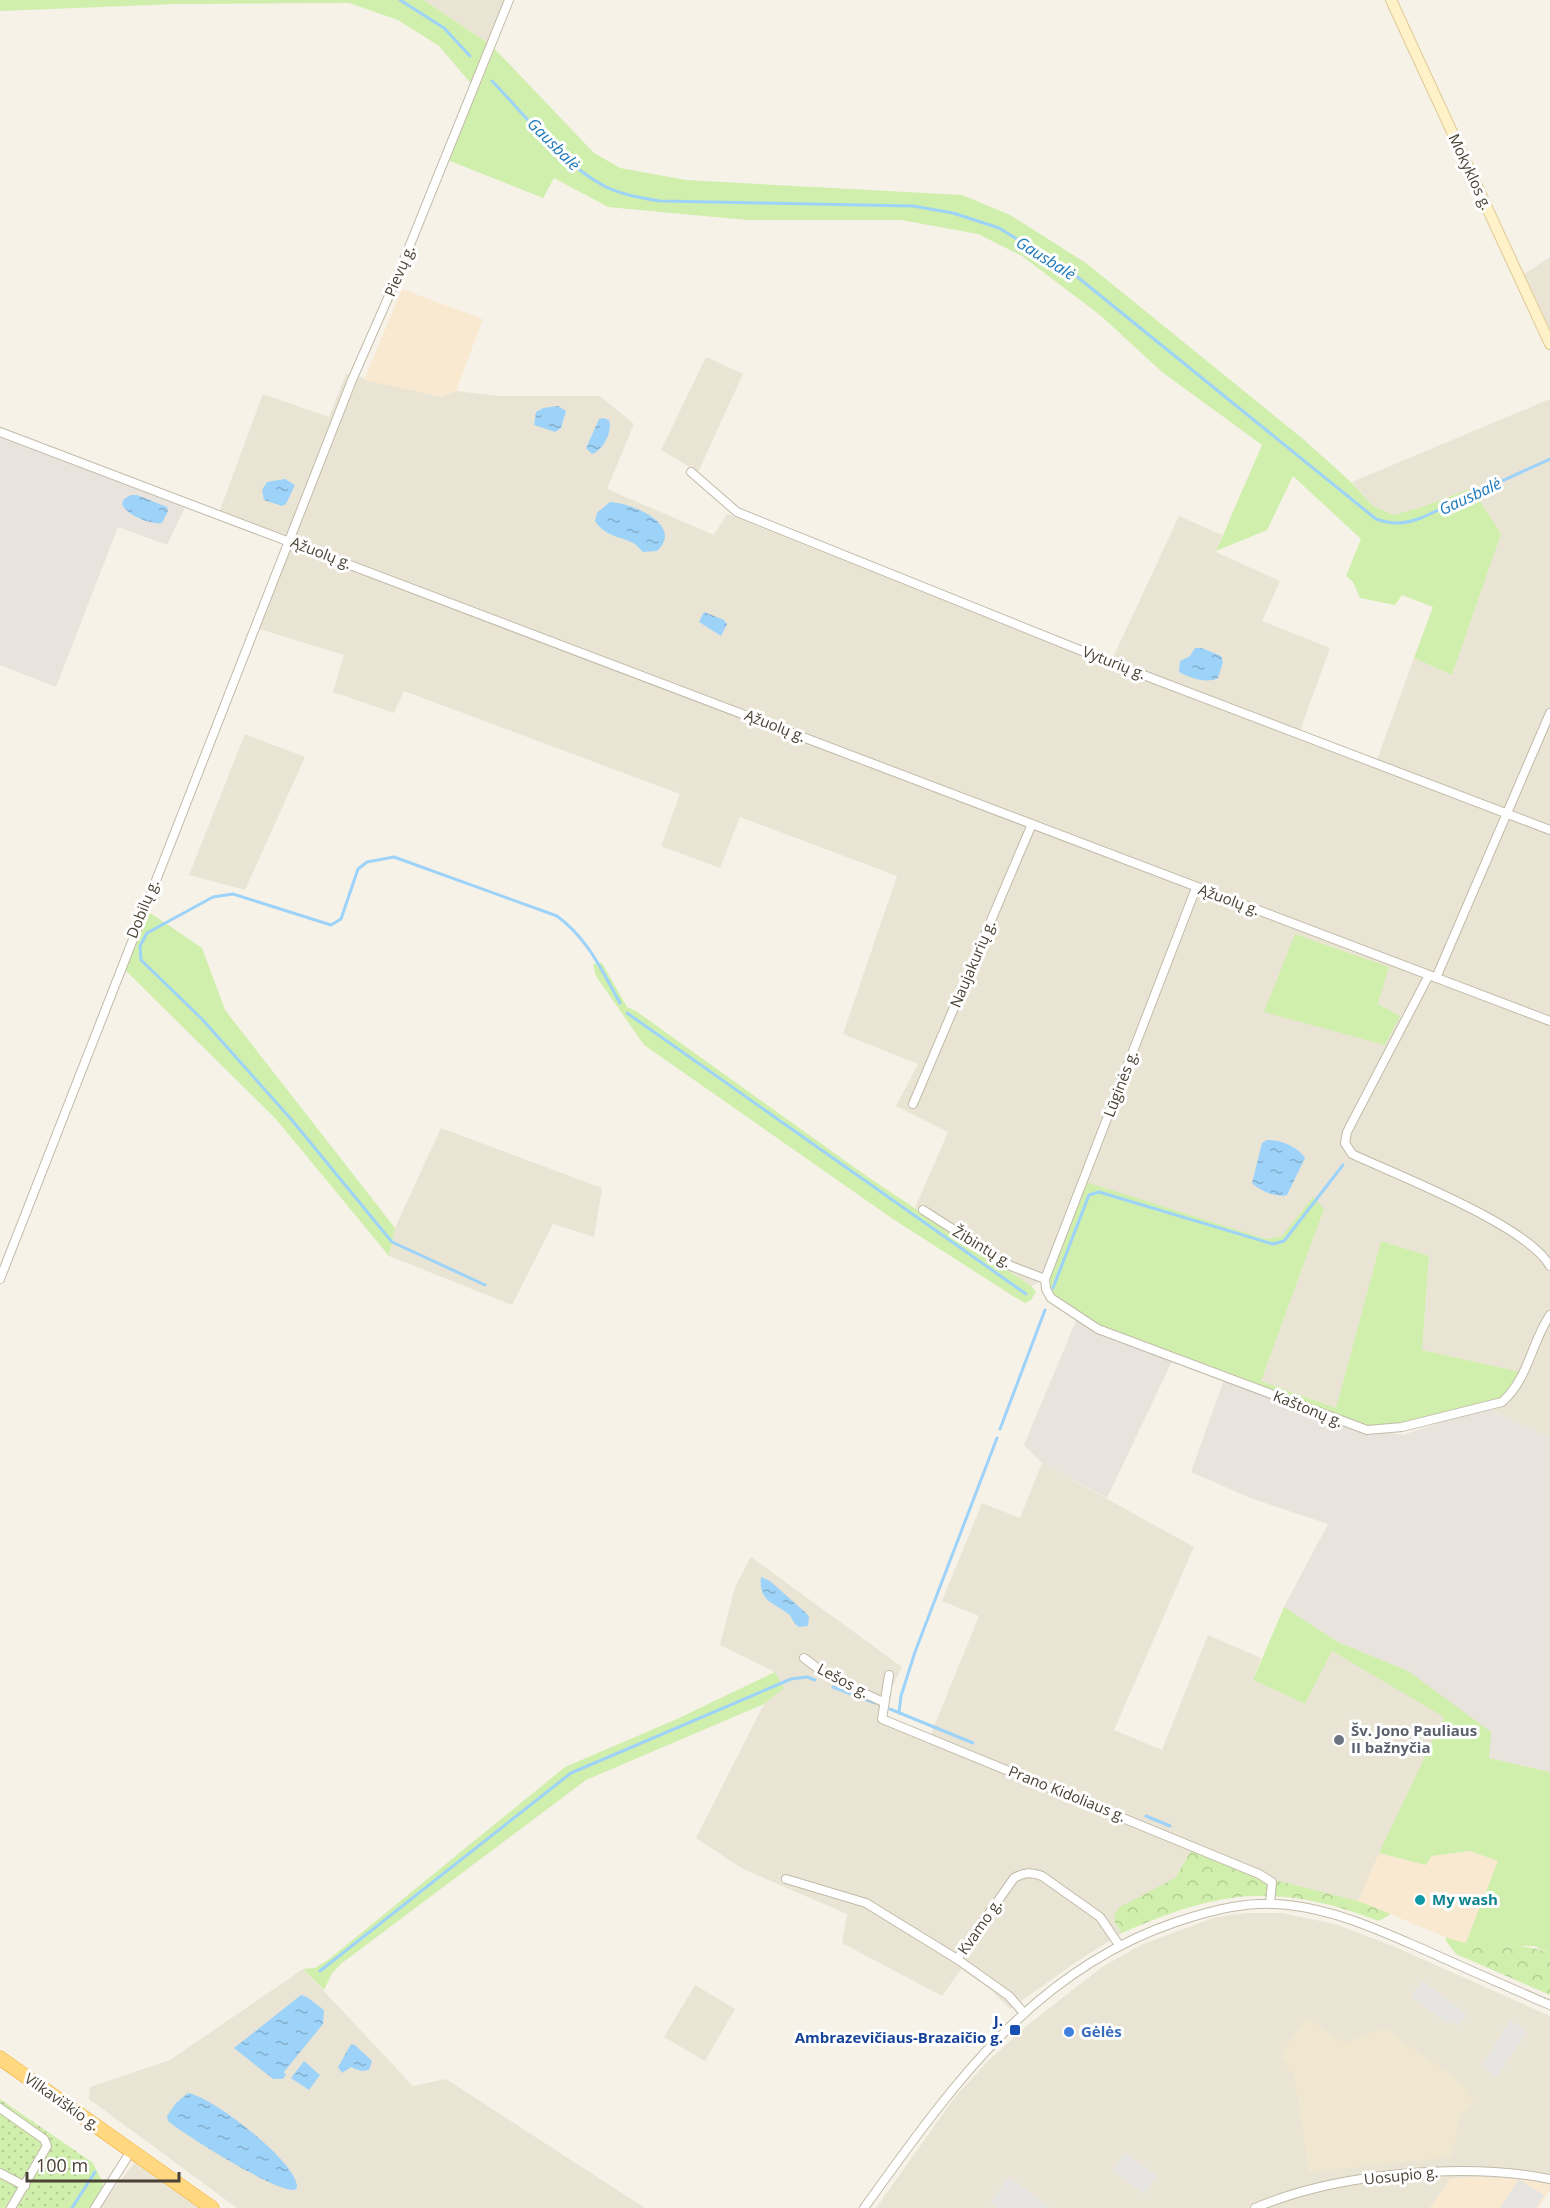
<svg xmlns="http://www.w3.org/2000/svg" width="1550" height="2208" font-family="'Open Sans',sans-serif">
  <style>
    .residential { fill: #eae4d5; fill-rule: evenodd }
    .commercial { fill: #fae9d1 }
    .industrial { fill: #e8e3dc }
    .education { fill: #f0e7d0 }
    .grass { fill: #d0eeac }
    .forest { fill: url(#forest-crowns) }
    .park { fill: url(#park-dots) }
    .parking { fill: #e6e4e0 }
    .water { fill: url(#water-ripples) }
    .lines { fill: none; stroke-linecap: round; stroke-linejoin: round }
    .stream { stroke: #9ed3f9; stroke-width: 3 }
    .minor-casing { stroke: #c2baa9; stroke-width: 10 }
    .secondary-casing { stroke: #deca94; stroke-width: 12 }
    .trunk-casing { stroke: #f0a728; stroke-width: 15 }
    .minor { stroke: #fff; stroke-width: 8 }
    .secondary { stroke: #fff2c8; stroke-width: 10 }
    .trunk { stroke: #ffd880; stroke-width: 14 }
    .worship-dot { fill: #6b7280; stroke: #fff; stroke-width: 2 }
    .culture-dot { fill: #0f9aa8; stroke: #fff; stroke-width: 2 }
    .transit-dot { fill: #1a4fb4; stroke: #fff; stroke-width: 2 }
    .shop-dot { fill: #3f7fe0; stroke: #fff; stroke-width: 2 }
    .labels { text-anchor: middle; stroke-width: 6; stroke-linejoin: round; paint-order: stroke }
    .street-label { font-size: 15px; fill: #4a4235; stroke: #fff }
    .worship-label { font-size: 15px; font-weight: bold; fill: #5b616d; stroke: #fff; text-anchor: start }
    .culture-label { font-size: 15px; font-weight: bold; fill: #0d838f; stroke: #fff; text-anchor: start }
    .transit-label { font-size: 15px; font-weight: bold; fill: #164399; stroke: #fff; text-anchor: end }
    .shop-label { font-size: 15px; font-weight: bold; fill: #366cbe; stroke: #fff; text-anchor: start }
    .water-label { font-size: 16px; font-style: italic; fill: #207abb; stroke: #fff }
  </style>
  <defs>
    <pattern id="forest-crowns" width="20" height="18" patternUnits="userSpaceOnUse" patternTransform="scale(1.5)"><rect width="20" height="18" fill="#d0eeac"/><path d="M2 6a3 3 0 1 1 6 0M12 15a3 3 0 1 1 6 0" fill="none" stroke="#b4cd95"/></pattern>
    <pattern id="park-dots" width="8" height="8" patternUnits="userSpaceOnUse" patternTransform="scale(1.5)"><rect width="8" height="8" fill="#d0eeac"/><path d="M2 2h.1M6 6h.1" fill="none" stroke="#b4cd95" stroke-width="1.8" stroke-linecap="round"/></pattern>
    <pattern id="water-ripples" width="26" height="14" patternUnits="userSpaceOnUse" patternTransform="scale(1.5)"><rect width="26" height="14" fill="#9ed3f9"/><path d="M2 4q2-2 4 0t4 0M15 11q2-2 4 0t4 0" fill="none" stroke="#83adca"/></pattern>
  </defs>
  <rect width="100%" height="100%" fill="#f6f2e8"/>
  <path class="residential" d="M424 0H509L491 45Z
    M1550 257V334L1523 275Z
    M706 357 743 374 698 472 661 450Z
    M346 374 442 397 456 391 499 396H600L634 424 607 489 714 535 727 514 1109 666 1179 516 1222 535 1216 552 1280 581 1262 621 1330 648 1297 739 1374 768 1414 658 1452 675 1501 534 1472 488 1425 506 1394 515 1373 506 1352 482 1550 399V1438L1485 1407 1525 1373 1422 1350 1429 1256 1381 1241 1336 1408 1261 1381 1324 1209 1282 1236 1266 1239 1083 1182 1040 1282 1031 1286 915 1208 948 1132 896 1106 918 1064 843 1034 897 876 740 817 720 868 661 846 680 794 404 691 394 713 333 692 344 655 256 628 285 544 217 518 263 394 329 417ZM1295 934 1389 967 1378 1004Z
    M245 734 305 757 245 890 189 875Z
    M441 1128 602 1188 594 1237 553 1224 512 1305 389 1256 395 1228Z
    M1042 1463 1194 1547 1114 1730 1162 1750 1208 1635 1261 1658 1253 1680 1305 1704 1332 1650 1444 1717 1358 1901 1275 1880 1194 1847 1175 1878 1114 1921 1122 1933 1079 1960 1010 2009 990 1989 961 1969 942 1996 842 1943 847 1914 743 1869 696 1838 764 1704 783 1687 775 1672 720 1645 735 1587 751 1557 902 1667 889 1693 887 1717 931 1734 979 1616 942 1601 982 1503 1020 1518Z
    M1247 1913H1282L1335 1924 1393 1946 1550 2016V2185L1519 2179H1450L1430 2208H876L955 2097 988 2061 1029 2024 1102 1967 1141 1945 1216 1917Z
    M303 1969 413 2086 446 2079 645 2208H237L89 2099 90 2087 170 2060Z
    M695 1985 735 2009 705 2061 664 2037Z
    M134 2163 199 2208H99Z"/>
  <path class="commercial" d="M402 289 483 319 456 391 442 397 364 380Z
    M1470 1851 1498 1861 1465 1945 1358 1901 1379 1853 1426 1865 1432 1856Z
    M1474 2177 1519 2179 1550 2185V2190L1538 2208H1430L1450 2179Z"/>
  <path class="industrial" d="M0 434 187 503 167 545 118 527 56 687 0 665Z
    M1078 1316 1174 1357 1107 1498 1042 1463 1024 1445Z
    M1225 1377 1367 1430 1403 1435 1485 1407 1550 1438V1772L1489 1758 1408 1671 1338 1642 1284 1607 1328 1524 1253 1499 1191 1472Z"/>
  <path class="education" d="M1306 2017 1344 2043 1385 2028 1463 2084 1473 2101 1460 2119 1451 2157 1309 2172 1294 2075 1279 2056Z"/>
  <path class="grass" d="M0 0H424L491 45 594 153 620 168 686 180 962 195 1010 215 1086 263 1303 439 1351 482 1373 506 1394 515 1425 506 1472 488 1501 534 1452 675 1414 658 1433 607 1402 595 1395 605 1360 598 1353 582 1346 576 1361 539 1293 476 1267 530 1216 551 1262 445 1162 372 1100 315 1022 256 978 234 901 220H747L608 207 554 178 543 198 445 159 474 87 439 46 398 20 349 3 177 4 0 11Z
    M143 908 202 948 225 1010 395 1228 389 1256 275 1118 121 966Z
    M1295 934 1389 967 1378 1004 1400 1016 1385 1045 1264 1012Z
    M602 963 627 1007 636 1011 865 1175 1031 1286 1036 1292 1031 1300 1025 1303 1016 1298 893 1219 644 1045 596 976 593 964Z
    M1083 1181 1266 1239 1282 1236 1313 1197 1324 1209 1261 1381 1336 1408 1381 1241 1429 1256 1422 1350 1525 1373 1502 1402 1367 1430 1098 1329 1046 1289Z
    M1284 1607 1338 1642 1408 1671 1491 1732 1489 1758 1550 1772V1953L1534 1946 1465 1945 1498 1861 1470 1851 1432 1856 1426 1865 1379 1853 1444 1717 1332 1651 1305 1704 1253 1680Z
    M775 1672 784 1688 764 1704 586 1780 342 1963 332 1973 324 1990 303 1969 315 1968 328 1960 565 1767 677 1719Z
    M93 2163 103 2183 99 2208H65Z"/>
  <path class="forest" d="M1194 1846 1275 1880 1358 1901 1391 1914 1379 1921C1277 1882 1220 1890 1122 1933L1114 1921 1115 1913 1120 1907 1175 1878Z
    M1446 1937C1482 1952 1516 1939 1550 1953V1995L1456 1954 1446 1941Z"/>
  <path class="park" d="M0 2099 93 2163 65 2208H0Z"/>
  <path class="parking" d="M1422 1981 1467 2014 1458 2025 1452 2021 1449 2024 1411 1997Z
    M1510 2020 1527 2032 1496 2077 1482 2066Z
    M1125 2153 1157 2176 1144 2194 1112 2171Z
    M1008 2177 1051 2208H997L990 2203Z
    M1519 2179 1544 2195 1536 2208H1500Z"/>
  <path class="water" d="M558 406 566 411 561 428 555 432 534 425 536 412 543 408Z
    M603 418 609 420C613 431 603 451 592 454L586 448 599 419Z
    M285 479 295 485 286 504 282 506 264 500 262 490 267 482Z
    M131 495H137L167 507 168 511 162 523C151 525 126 515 122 504L124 499Z
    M610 502C632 503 685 525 657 551L643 552C640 550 639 547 636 545 626 537 605 538 595 521L597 513Z
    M704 612 724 620 727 624 721 636 699 622Z
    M1195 648H1202L1221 656 1223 662 1218 678C1208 684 1189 678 1179 672L1180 661 1190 656Z
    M1267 1140C1279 1139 1299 1147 1305 1158L1287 1195C1277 1198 1260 1191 1252 1183L1262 1143Z
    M761 1577 770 1581 806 1613 809 1617 808 1626 799 1627C792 1623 793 1617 787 1613 773 1602 758 1601 761 1577Z
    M301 1995 307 1997 324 2010 323 2024 284 2072 286 2075 283 2079H273L234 2048Z
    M351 2044 355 2045 372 2061 369 2070 361 2071 351 2067 342 2073 338 2067Z
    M304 2061 320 2075 309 2090 291 2078Z
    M188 2093C211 2096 296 2161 297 2186 299 2208 177 2130 168 2121L167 2116 176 2103Z"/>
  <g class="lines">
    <path class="stream" d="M400 0 444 28 470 56
      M492 81C527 117 562 164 606 187 623 195 642 198 660 201L913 206 953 213 999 228 1075 275 1376 519C1393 525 1404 524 1421 518L1550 459
      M627 1013 1026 1294
      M485 1285 392 1242 291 1119 202 1019 141 960 140 946 147 933 213 897 233 894 331 925 341 919 358 869 367 862 394 857 557 916C588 939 601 969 620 1003
      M1053 1288 1089 1195 1099 1192 1273 1244 1284 1241 1343 1165
      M1000 1429 1045 1310
      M833 1687 875 1703
      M890 1709 973 1743
      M899 1713 901 1696 915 1652 997 1438
      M1146 1816 1170 1826
      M320 1971 571 1773 791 1679 807 1677 815 1680
      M72 2208 95 2172"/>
    <defs>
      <path id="minor" d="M0 432 1550 1021
        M691 472 737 512 1112 663 1550 830
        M1196 888 1045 1279 1046 1289 1051 1298 1098 1329 1367 1430 1402 1427 1502 1402C1529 1378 1531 1343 1550 1315
        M1429 975 1347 1132 1345 1143 1352 1154C1399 1176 1527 1225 1550 1266
        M1436 978 1550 713
        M913 1104 1032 824
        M923 1210 1011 1266 1045 1279
        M0 1279 352 380 395 282 509 0
        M804 1658 828 1676 883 1702
        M889 1675 882 1719 1259 1874 1272 1882 1270 1904
        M786 1879 866 1903 957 1959 1014 1878C1025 1872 1031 1872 1042 1876L1100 1917 1119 1945
        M957 1959 1009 1996 1023 2012
        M0 2108 44 2139 47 2146 11 2208
        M0 2173 25 2186
        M95 2208 131 2151
        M864 2208C950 2089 1031 1971 1176 1922 1212 1910 1250 1900 1288 1905 1336 1910 1381 1931 1425 1950 1467 1969 1508 1987 1550 2005
        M1255 2208C1337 2173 1463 2162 1550 2179"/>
      <path id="secondary" d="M1391 0 1550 344"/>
      <path id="trunk" d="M0 2058 212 2208"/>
    </defs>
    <use href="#minor" class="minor-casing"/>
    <use href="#secondary" class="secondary-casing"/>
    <use href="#trunk" class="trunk-casing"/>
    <use href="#minor" class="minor"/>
    <use href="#secondary" class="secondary"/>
    <use href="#trunk" class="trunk"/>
  </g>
  <circle class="worship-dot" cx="1339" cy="1740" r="6"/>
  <circle class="culture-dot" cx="1420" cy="1900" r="6"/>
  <rect class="transit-dot" x="1009" y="2024" width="12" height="12" rx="3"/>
  <circle class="shop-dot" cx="1069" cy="2032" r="6"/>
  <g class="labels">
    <g class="street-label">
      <text transform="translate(1470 172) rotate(65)" y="5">Mokyklos g.</text>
      <text transform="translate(400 271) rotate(-67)" y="5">Pievų g.</text>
      <text transform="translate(321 553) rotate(21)" y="5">Ąžuolų g.</text>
      <text transform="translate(1114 663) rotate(21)" y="5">Vyturių g.</text>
      <text transform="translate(775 726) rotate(21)" y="5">Ąžuolų g.</text>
      <text transform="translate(1229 900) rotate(20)" y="5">Ąžuolų g.</text>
      <text transform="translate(143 909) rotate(-68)" y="5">Dobilų g.</text>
      <text transform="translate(973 964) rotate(-67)" y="5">Naujakurių g.</text>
      <text transform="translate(1121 1084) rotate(-69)" y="5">Lūginės g.</text>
      <text transform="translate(982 1247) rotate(31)" y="5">Žibintų g.</text>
      <text transform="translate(1308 1409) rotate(22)" y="5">Kaštonų g.</text>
      <text transform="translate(843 1681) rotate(28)" y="5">Lešos g.</text>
      <text transform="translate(1067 1794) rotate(22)" y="5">Prano Kidoliaus g.</text>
      <text transform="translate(980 1927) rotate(-55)" y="5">Kvamo g.</text>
      <text transform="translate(62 2102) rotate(35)" y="5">Vilkaviškio g.</text>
      <text transform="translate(1401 2176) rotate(-6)" y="5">Uosupio g.</text>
    </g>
    <g class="worship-label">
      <text x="1351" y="1736">Šv. Jono Pauliaus<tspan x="1351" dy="17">II bažnyčia</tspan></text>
    </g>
    <g class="culture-label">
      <text x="1432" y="1905">My wash</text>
    </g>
    <g class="transit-label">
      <text x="1003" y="2026">J.<tspan x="1003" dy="17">Ambrazevičiaus-Brazaičio g.</tspan></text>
    </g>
    <g class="shop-label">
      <text x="1081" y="2037">Gėlės</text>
    </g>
    <g class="water-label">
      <text transform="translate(554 144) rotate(45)" y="6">Gausbalė</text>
      <text transform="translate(1046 258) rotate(32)" y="6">Gausbalė</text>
      <text transform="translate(1470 496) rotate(-25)" y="6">Gausbalė</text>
    </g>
  </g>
  <path d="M27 2172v9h152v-9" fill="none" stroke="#4a4235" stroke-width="3"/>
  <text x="36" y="2172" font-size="18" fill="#4a4235" stroke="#ffffff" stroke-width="4.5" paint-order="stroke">100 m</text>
</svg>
